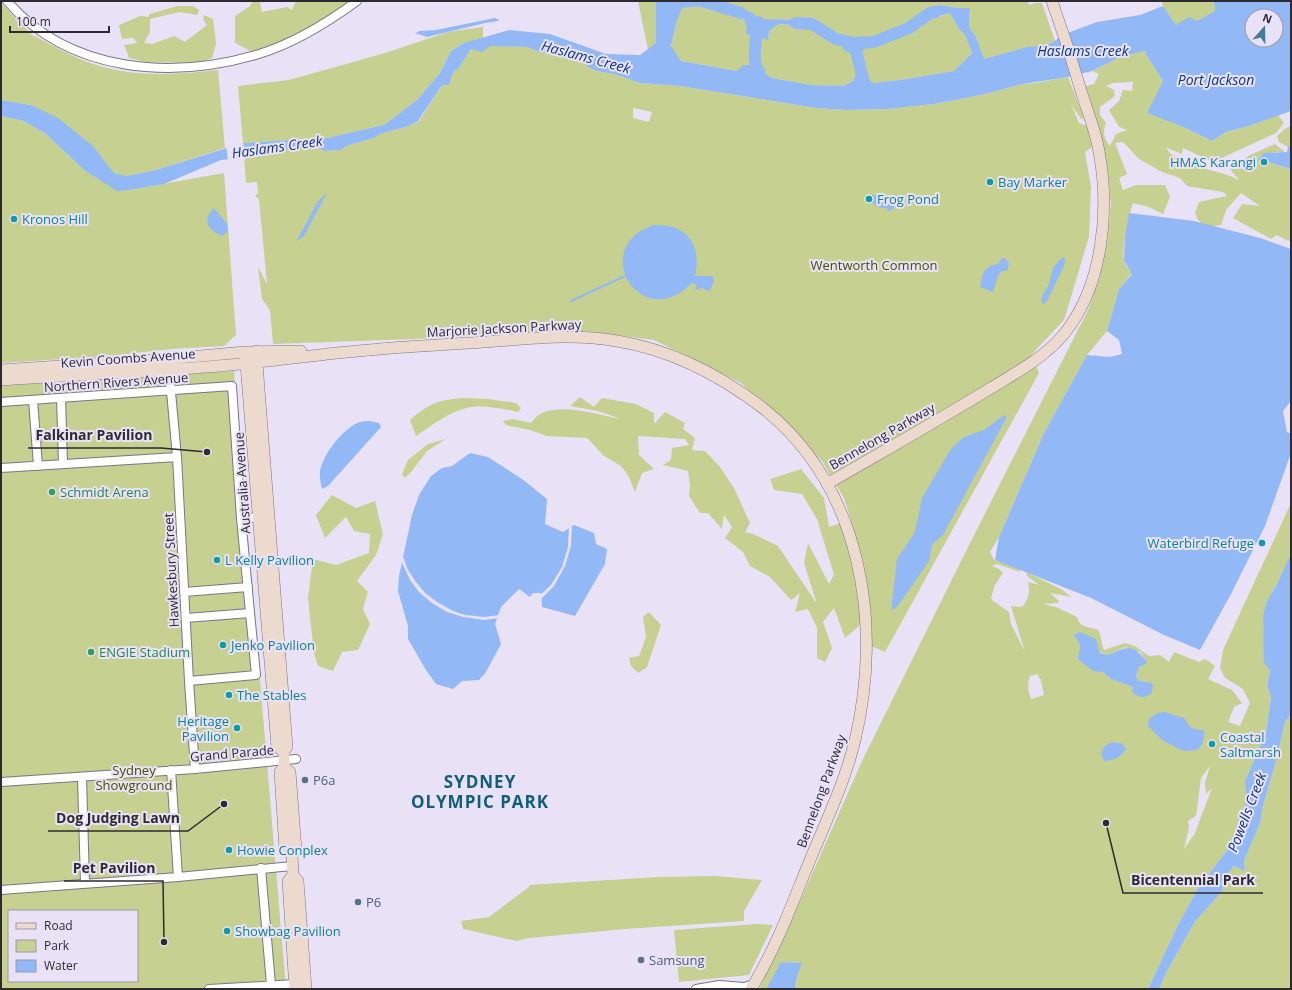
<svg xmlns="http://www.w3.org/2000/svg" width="1292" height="990" font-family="'Open Sans',sans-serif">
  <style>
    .green { fill: #c5d091; fill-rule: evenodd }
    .water { fill: #92b9f6; fill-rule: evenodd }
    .pier { fill: #e9e2f7 }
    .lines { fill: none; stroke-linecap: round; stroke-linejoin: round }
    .stream { stroke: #92b9f6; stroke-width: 2 }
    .river { stroke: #92b9f6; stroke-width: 12 }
    .street-casing { stroke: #7b7587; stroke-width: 10 }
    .secondary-casing { stroke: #7b7587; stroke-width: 12 }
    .street { stroke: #fff; stroke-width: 8 }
    .secondary { stroke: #eddace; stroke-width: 11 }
    .culture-dot { fill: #0f9aa8; stroke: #e9e2f7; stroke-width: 1.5 }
    .leisure-dot { fill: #2e9e5b; stroke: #e9e2f7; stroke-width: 1.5 }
    .service-dot { fill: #5c6f8a; stroke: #e9e2f7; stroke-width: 1.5 }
    .labels { text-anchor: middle; stroke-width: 4; stroke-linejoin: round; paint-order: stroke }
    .culture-label { font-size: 13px; fill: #0d838f; stroke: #e9e2f7; text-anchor: start }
    .park-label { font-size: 13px; fill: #484f05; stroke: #e9e2f7 }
    .street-label { font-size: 13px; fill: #2d2a32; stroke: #e9e2f7 }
    .leisure-label { font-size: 13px; fill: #27864d; stroke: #e9e2f7; text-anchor: start }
    .service-label { font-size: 13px; fill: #4e5e75; stroke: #e9e2f7; text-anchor: start }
    .water-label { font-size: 14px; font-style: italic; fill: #0c3778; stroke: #e9e2f7 }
    .district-label { font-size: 17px; font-weight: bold; letter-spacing: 1px; fill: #125e77; stroke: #e9e2f7 }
    .leader { fill: none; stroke: #2d2a32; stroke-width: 1.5 }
    .callout-dot { fill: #2d2a32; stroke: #e9e2f7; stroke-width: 1.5 }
    .callout-label { font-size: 14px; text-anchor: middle; font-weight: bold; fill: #2d2a32; stroke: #e9e2f7; stroke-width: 4; stroke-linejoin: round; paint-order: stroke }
  </style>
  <rect width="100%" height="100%" fill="#e9e2f7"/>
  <path class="green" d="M253 1H261L260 3 262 12 287 7 292 10 296 1H309L310 2V1H352L310 28 255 53 235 43V16L250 6Z
    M638 1H656L657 5 656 43 648 50Z
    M706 1H1026L1030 5 1035 3H1042L1055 41 1047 45 1027 47 984 59 976 37 969 27 970 8H959L938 5 917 14 921 22 950 13 959 29 965 35 972 53 954 71 900 80 873 83 854 80 844 86 811 85 772 78 764 73 737 71 681 61 671 47 676 24 682 8 713 4ZM723 10 757 19 807 20 809 26 779 24 769 31 768 39 747 27 743 17Z
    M1162 1H1214L1215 11 1197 21 1176 25 1163 6Z
    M1 3 33 36H35C51 45 68 54 85 61 126 78 175 75 218 70L225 148 156 170 127 176 114 173 107 165 31 105 1 100Z
    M177 6H193L199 10 197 15 179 12 150 19V32L144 43 152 44 174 36 185 42 207 25 203 19 204 15 213 19 216 44 212 58 198 63 147 62 129 58 124 45 137 43 133 38 122 39 119 25 140 16 148 17 150 14Z
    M483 27V38L464 43 451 51 440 73 417 100 384 125 327 138 243 143 238 86 289 80 385 53 448 32Z
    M490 46 528 47 542 53 554 52 578 58 588 67 597 71 614 74 640 83 680 86 816 108 846 110 887 109 934 104 981 95 1023 84 1035 83 1068 77 1084 118 1081 119 1071 104 1079 123 1088 126 1092 147 1085 152 1091 187 1089 237 1064 320 1031 355 1039 373 885 652 871 646 860 625 845 638 834 608 823 622 832 648 825 662 817 658V628L808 609 795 612 800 593 791 600 770 577 750 566 743 552 725 538 732 527 724 515 722 529 708 513H700L689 496 690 485 688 471 663 465 671 460 672 448 689 445 685 439 638 436 639 455 654 469 642 473 635 492 628 475 621 466 604 456 587 438 547 436 530 430 506 425 503 421 513 419 531 423C547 397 597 415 621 419L598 411 570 406 580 397 594 407 602 398 636 404 654 413V424L665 412 685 423 683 429 695 438 692 450 705 451 720 467 734 488 750 523 745 532 753 534 778 546 817 604 804 563 808 543 829 584 834 575 817 519 802 494 774 490 770 479 801 469 824 498 829 527 851 520 844 498 822 461 741 383 654 340 584 331H549L443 338 273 344 270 310 262 299 258 267 267 284 259 199 255 196 258 193 257 182 246 183 244 158 252 157 255 151 263 150 319 148 323 151 340 150 349 145 374 138 380 134 409 126 419 121 442 85H449L453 72 458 69 471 49ZM633 108 652 112 649 122 633 118Z
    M1145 51 1147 56 1163 81 1181 126 1212 141 1226 132 1249 126 1278 115 1284 123 1276 133 1213 162 1183 148 1182 154 1165 147C1168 150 1170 154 1174 156 1191 168 1220 170 1239 180L1230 169 1241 164 1248 156 1275 144 1285 152H1274L1261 163 1268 162 1291 169V241L1286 240 1277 235 1271 239 1233 218 1242 204 1260 206 1241 193 1226 210 1221 225 1206 227 1198 220 1195 213 1199 202 1227 196 1223 192 1187 186 1180 178 1162 172 1139 159 1123 142 1115 143 1127 174 1119 178 1123 190 1136 185H1165L1170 197 1163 214 1149 207 1133 203C1128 217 1122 246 1124 260 1124 264 1129 270 1132 273L1119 289 1107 331 1087 355 1044 433 999 537 990 552 994 560 1019 567 1020 572 997 564 992 566 999 569 1003 573 995 585 991 598 993 601 1009 612 1011 624 1025 652 1011 606 1022 607C1029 598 1030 594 1028 582L1039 585 1027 576 1026 572 1061 589 1071 597 1050 593 1059 601 1058 603 1043 604 1056 607 1077 617C1080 629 1089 626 1098 630 1102 636 1101 643 1104 650L1125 643 1135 646 1149 656 1160 655 1169 662 1174 652 1199 662 1205 659 1215 666 1208 679 1232 690 1242 703 1234 707 1228 722 1240 726 1250 703 1243 689 1225 678 1220 668 1223 650 1291 503V553L1276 586 1266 603 1263 616 1264 638 1270 669 1267 685 1271 696 1266 733 1245 781 1246 802 1237 826 1231 845 1197 890 1177 927 1148 989H795L796 980 801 963 782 962 766 989H759L805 890 862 761 965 553 1089 308 1100 275 1107 243 1111 204 1108 172 1086 86 1094 84 1099 74 1092 71 1120 57ZM1133 82 1132 91 1123 90 1119 101 1109 110 1119 127 1127 130 1116 134 1110 146C1103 139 1103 132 1106 123L1100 115V107L1115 96 1114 90 1106 86 1112 83ZM1080 645 1108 655 1125 647 1140 652 1147 662 1146 664 1139 667 1136 676 1139 681 1148 682 1133 687 1111 679 1103 672 1078 659ZM1037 674 1041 680 1044 695 1031 699C1028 690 1027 685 1030 676ZM1210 766 1205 783 1206 794 1212 788 1195 833 1184 849 1189 827 1188 821 1196 816 1201 778Z
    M1 116 24 121 46 134 84 170 117 190H129L224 173 236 335 224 346 171 349 109 356 1 363Z
    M1291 126V146L1288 147 1279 142 1277 136 1286 128Z
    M234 371 286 989H1V386ZM9 911H137V981H9Z
    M462 398 488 399 516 403 521 408 518 412C506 409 484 405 471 407 451 410 433 425 416 436L410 420C428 404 439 400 462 398Z
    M446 439 427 451 411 472 405 478 402 474 408 460 428 444Z
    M332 495 356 508 375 501 383 534 376 555 357 581 368 592 363 609 370 624 358 650 342 652 333 671 318 666 314 653 308 598 313 559 336 565 369 553 370 534 354 531 346 517 325 538 316 515Z
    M649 612 661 625 647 667 638 673 631 666 629 658 639 656 646 637 643 617Z
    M1291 714V989H1159L1166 973 1194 923 1223 890 1221 882 1234 866 1245 871 1244 861 1260 823 1262 809 1276 761 1285 722Z
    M715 876 762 880 744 911V921L625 929 529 938 517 941 463 929 461 921 489 917 529 887V885L658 877Z
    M757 924 773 925 749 975 679 982 674 930Z"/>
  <path class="water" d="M656 1H706L714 5 682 8 676 24 671 46 681 61 737 71 743 65H756L766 69 764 73 772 78 811 85 844 86 854 80 857 70 873 83 900 80 954 71 972 53 965 35 959 29 950 13 931 18 922 22 917 14 938 5 959 8H970L969 27 976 37 984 59 1027 47 1047 45 1055 41 1062 35 1097 22 1140 15 1163 6 1176 25 1189 17 1197 21 1215 11 1214 1H1291V111L1249 126 1226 132 1212 141 1181 126 1147 113 1163 81 1147 56 1145 51 1120 57 1092 71 1068 77 1023 84 981 95 934 104 887 109 846 110 816 108 680 86 640 83 614 74 597 71 588 67 578 58 554 52 542 53 527 47 490 46 482 52 471 49 458 69 453 72 449 85H442L418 121 409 126 380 134 374 138 349 145 340 150 323 151 319 148 256 151 252 157 221 160 164 184 129 190 117 191 84 170 46 134 24 121 1 116V100L31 105 58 118 93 146 114 173 127 176 156 170 243 143 327 138 384 125 417 100 440 73 451 51 464 43 509 30 550 34 606 54 640 55 656 43ZM1252 16H1276V40H1252Z
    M731 6 753 13 757 19 807 20 812 24 809 26 779 24 769 31 768 40 746 34 747 27 743 17 722 10Z
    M495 18 499 20 498 21 485 23 427 37 415 33 420 31 436 30Z
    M839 38 873 39 863 51 855 56 844 50Z
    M1291 146V169L1268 162 1261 163 1258 160 1264 153 1287 152 1288 147Z
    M327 193 304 236 296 242 318 201Z
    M873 195 879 196 881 199H888L895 206 893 209 889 211 886 208C878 209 871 203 869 196Z
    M214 208 227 224 228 231 222 236C209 230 201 221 214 208Z
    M1129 213 1194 221 1260 238 1291 249V401L1283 411 1287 432 1291 434V453L1265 526 1231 594 1200 650 1164 635 1091 598 995 560 999 537 1044 433 1087 355 1110 357 1122 354 1119 340 1107 331 1119 289 1132 274 1124 261 1125 236Z
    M654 225C687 224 702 244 695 276H713L714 281 710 291 701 288 694 290 697 285 692 283C641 335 587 247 654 225Z
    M1062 257 1065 259 1064 266 1047 301 1044 304 1042 303 1041 298 1049 284 1053 268Z
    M1002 258H1004L1007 260 1009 264 1007 271H1002L998 275 993 292 980 287C983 274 982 267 998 264Z
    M1004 415 1007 417 943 535 932 545 929 561 898 606 891 611 897 559 915 532 922 498 951 449 964 437 984 430Z
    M370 421 379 423 381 427 328 486 322 489C321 484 319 476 320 471 323 454 344 427 360 422 363 421 367 421 370 421Z
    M470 453 488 457 522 479 547 499 545 524 563 532 574 525 594 533 596 544 607 549 605 564 575 616 542 607 541 593H533L530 597 519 589 501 607 495 624 501 644 486 672 479 680 462 681 453 689 436 684 426 670 408 639V626L398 591 399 576 412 515 419 495 431 476 442 468 452 466Z
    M1291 553V714L1285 722 1276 761 1262 809 1260 823 1244 861 1245 871 1234 866 1221 882 1223 890 1194 923 1166 973 1159 989H1148L1177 927 1197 890 1231 845 1237 826 1246 802 1245 781 1266 733 1271 697 1267 685 1270 670 1264 663 1263 616 1266 603 1276 586Z
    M1080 632 1096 639 1100 653 1108 655C1128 646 1133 643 1147 662L1146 664 1139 667 1136 676 1139 681 1148 682 1153 684 1152 693C1143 698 1140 699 1132 692L1133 687 1111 679 1103 672 1093 671 1078 659 1080 645 1074 635Z
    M1165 712 1184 718 1191 728 1205 731 1202 745 1197 750 1183 751 1162 740 1148 726 1149 719 1157 713Z
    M1112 742 1123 744 1126 749C1122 757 1112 761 1104 761L1101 753 1105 746Z
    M781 962 802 963 796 980 795 989H766Z"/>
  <path class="pier" d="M243 141 245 160 228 161 226 145Z
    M572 523 571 546 565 566 554 586 539 601V596L551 585 562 567 568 547 569 526Z
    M402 554 408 570 416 582 425 593 437 602 453 611 465 615 484 617 500 615 499 618 484 620 463 617 447 612 432 603 419 592 410 580 401 560Z"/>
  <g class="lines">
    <path class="stream" d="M571 301 625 276"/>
    <path class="river" d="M702 1 741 13
      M758 22C756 42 750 62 762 80
      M796 23 812 24 836 39 854 43 874 42 909 28 930 13 935 12
      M854 43 864 82 868 89"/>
    <defs>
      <path id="street" d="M7 1C70 73 172 80 259 54 295 43 327 23 357 1
        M169 370 177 457 189 681 195 769
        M61 398 63 464
        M33 400 38 466
        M1 402 232 386 241 518 256 675 189 681
        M1 468 177 457
        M247 518 264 517
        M184 592 248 587
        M186 618 250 613
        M171 770 178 877
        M82 777 85 883
        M1 782 195 769 296 759
        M261 868 271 985
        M1 890 178 877 292 866
        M209 989 295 984
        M696 989 719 985 744 987 754 984"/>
      <path id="secondary" d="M256 351 287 747 284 751V767L290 772 296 850 292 854 293 875 298 881 306 989
        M245 352 277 747 284 751
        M1 370 167 359 245 352 301 351
        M1 380C84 374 167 372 249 363 289 359 329 353 369 350 407 346 445 345 483 342 528 339 573 333 617 341 672 350 720 375 764 409 862 488 883 624 855 740 845 782 826 821 810 860 792 904 776 948 751 989
        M827 484C882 452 937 421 991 388 1017 372 1044 358 1064 334 1103 286 1110 210 1099 152 1096 132 1088 113 1082 94 1073 63 1063 32 1052 1
        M284 767 280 772 285 850 292 854
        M293 875 288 881 295 989"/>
    </defs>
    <use href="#street" class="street-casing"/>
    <use href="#secondary" class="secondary-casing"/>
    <use href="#street" class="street"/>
    <use href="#secondary" class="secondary"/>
  </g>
  <g class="culture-dot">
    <circle cx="1264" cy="162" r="4"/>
    <circle cx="990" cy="182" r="4"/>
    <circle cx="869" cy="199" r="4"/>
    <circle cx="14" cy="219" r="4"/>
    <circle cx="1262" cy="543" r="4"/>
    <circle cx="217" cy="560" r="4"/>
    <circle cx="223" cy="645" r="4"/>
    <circle cx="229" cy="695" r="4"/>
    <circle cx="237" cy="728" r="4"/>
    <circle cx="1212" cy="744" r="4"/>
    <circle cx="229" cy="850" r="4"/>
    <circle cx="227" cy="931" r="4"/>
  </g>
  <g class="leisure-dot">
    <circle cx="52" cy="492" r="4"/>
    <circle cx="91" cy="652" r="4"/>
  </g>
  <g class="service-dot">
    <circle cx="305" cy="780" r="4"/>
    <circle cx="358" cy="902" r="4"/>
    <circle cx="641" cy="960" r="4"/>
  </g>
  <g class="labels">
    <g class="culture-label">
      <text x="1256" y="167" text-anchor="end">HMAS Karangi</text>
      <text x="998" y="187">Bay Marker</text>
      <text x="877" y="204">Frog Pond</text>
      <text x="22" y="224">Kronos Hill</text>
      <text x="1254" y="548" text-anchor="end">Waterbird Refuge</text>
      <text x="225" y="565">L Kelly Pavilion</text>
      <text x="231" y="650">Jenko Pavilion</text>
      <text x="237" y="700">The Stables</text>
      <text x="229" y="726" text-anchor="end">Heritage<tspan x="229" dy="15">Pavilion</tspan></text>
      <text x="1220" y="742">Coastal<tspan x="1220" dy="15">Saltmarsh</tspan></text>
      <text x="237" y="855">Howie Conplex</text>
      <text x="235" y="936">Showbag Pavilion</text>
    </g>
    <g class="park-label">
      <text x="874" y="270">Wentworth Common</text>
      <text x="134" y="775">Sydney<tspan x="134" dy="15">Showground</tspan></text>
    </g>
    <g class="street-label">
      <text transform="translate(504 328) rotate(-3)" y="5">Marjorie Jackson Parkway</text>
      <text transform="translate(128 358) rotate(-4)" y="5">Kevin Coombs Avenue</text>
      <text transform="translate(116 382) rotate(-4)" y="5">Northern Rivers Avenue</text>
      <text transform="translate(882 436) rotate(-30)" y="5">Bennelong Parkway</text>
      <text transform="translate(242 483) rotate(-94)" y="5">Australia Avenue</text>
      <text transform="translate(171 570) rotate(-93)" y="5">Hawkesbury Street</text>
      <text transform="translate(232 753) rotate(-5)" y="5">Grand Parade</text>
      <text transform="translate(821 791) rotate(-70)" y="5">Bennelong Parkway</text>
    </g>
    <g class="leisure-label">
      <text x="60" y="497">Schmidt Arena</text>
      <text x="99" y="657">ENGIE Stadium</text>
    </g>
    <g class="service-label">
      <text x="313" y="785">P6a</text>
      <text x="366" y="907">P6</text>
      <text x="649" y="965">Samsung</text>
    </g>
    <g class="water-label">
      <text x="1083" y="56">Haslams Creek</text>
      <text transform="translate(586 57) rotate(15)" y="5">Haslams Creek</text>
      <text x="1216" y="85">Port Jackson</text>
      <text transform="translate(277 147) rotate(-8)" y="5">Haslams Creek</text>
      <text transform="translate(1247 812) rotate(-69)" y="5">Powells Creek</text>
    </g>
    <g class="district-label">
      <text x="480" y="788">SYDNEY<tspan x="480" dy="20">OLYMPIC PARK</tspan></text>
    </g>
  </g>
  <path class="leader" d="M207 452L161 448H28M224 804L188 831H48M164 942L163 881H64M1106 823L1123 893H1263"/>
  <g class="callout-dot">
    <circle cx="207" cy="452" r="4"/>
    <circle cx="224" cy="804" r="4"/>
    <circle cx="164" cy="942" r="4"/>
    <circle cx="1106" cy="823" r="4"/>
  </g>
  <g class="callout-label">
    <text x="94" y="440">Falkinar Pavilion</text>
    <text x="118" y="823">Dog Judging Lawn</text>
    <text x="114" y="873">Pet Pavilion</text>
    <text x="1193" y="885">Bicentennial Park</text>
  </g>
  <rect width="1292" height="990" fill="none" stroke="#2d2a32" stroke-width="4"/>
  <rect x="8" y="910" width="130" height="72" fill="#e9e2f7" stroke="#9e98a8"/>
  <rect x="16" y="923" width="20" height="6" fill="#eddace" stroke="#9e98a8"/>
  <text x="44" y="930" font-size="12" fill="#2d2a32">Road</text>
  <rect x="16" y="940" width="20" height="12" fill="#c5d091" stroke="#9e98a8"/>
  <text x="44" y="950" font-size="12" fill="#2d2a32">Park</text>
  <rect x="16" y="960" width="20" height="12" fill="#92b9f6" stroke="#9e98a8"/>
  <text x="44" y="970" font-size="12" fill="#2d2a32">Water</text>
  <g transform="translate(1264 28) rotate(20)"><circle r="19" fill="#e9e2f7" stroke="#9e98a8"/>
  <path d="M0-3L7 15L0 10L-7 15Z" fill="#417d94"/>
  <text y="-6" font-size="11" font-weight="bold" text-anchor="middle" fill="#2d2a32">N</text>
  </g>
  <path d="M10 26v6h99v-6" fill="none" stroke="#2d2a32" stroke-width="2"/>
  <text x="16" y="26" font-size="12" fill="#2d2a32" stroke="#e9e2f7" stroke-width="3" paint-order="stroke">100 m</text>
</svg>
